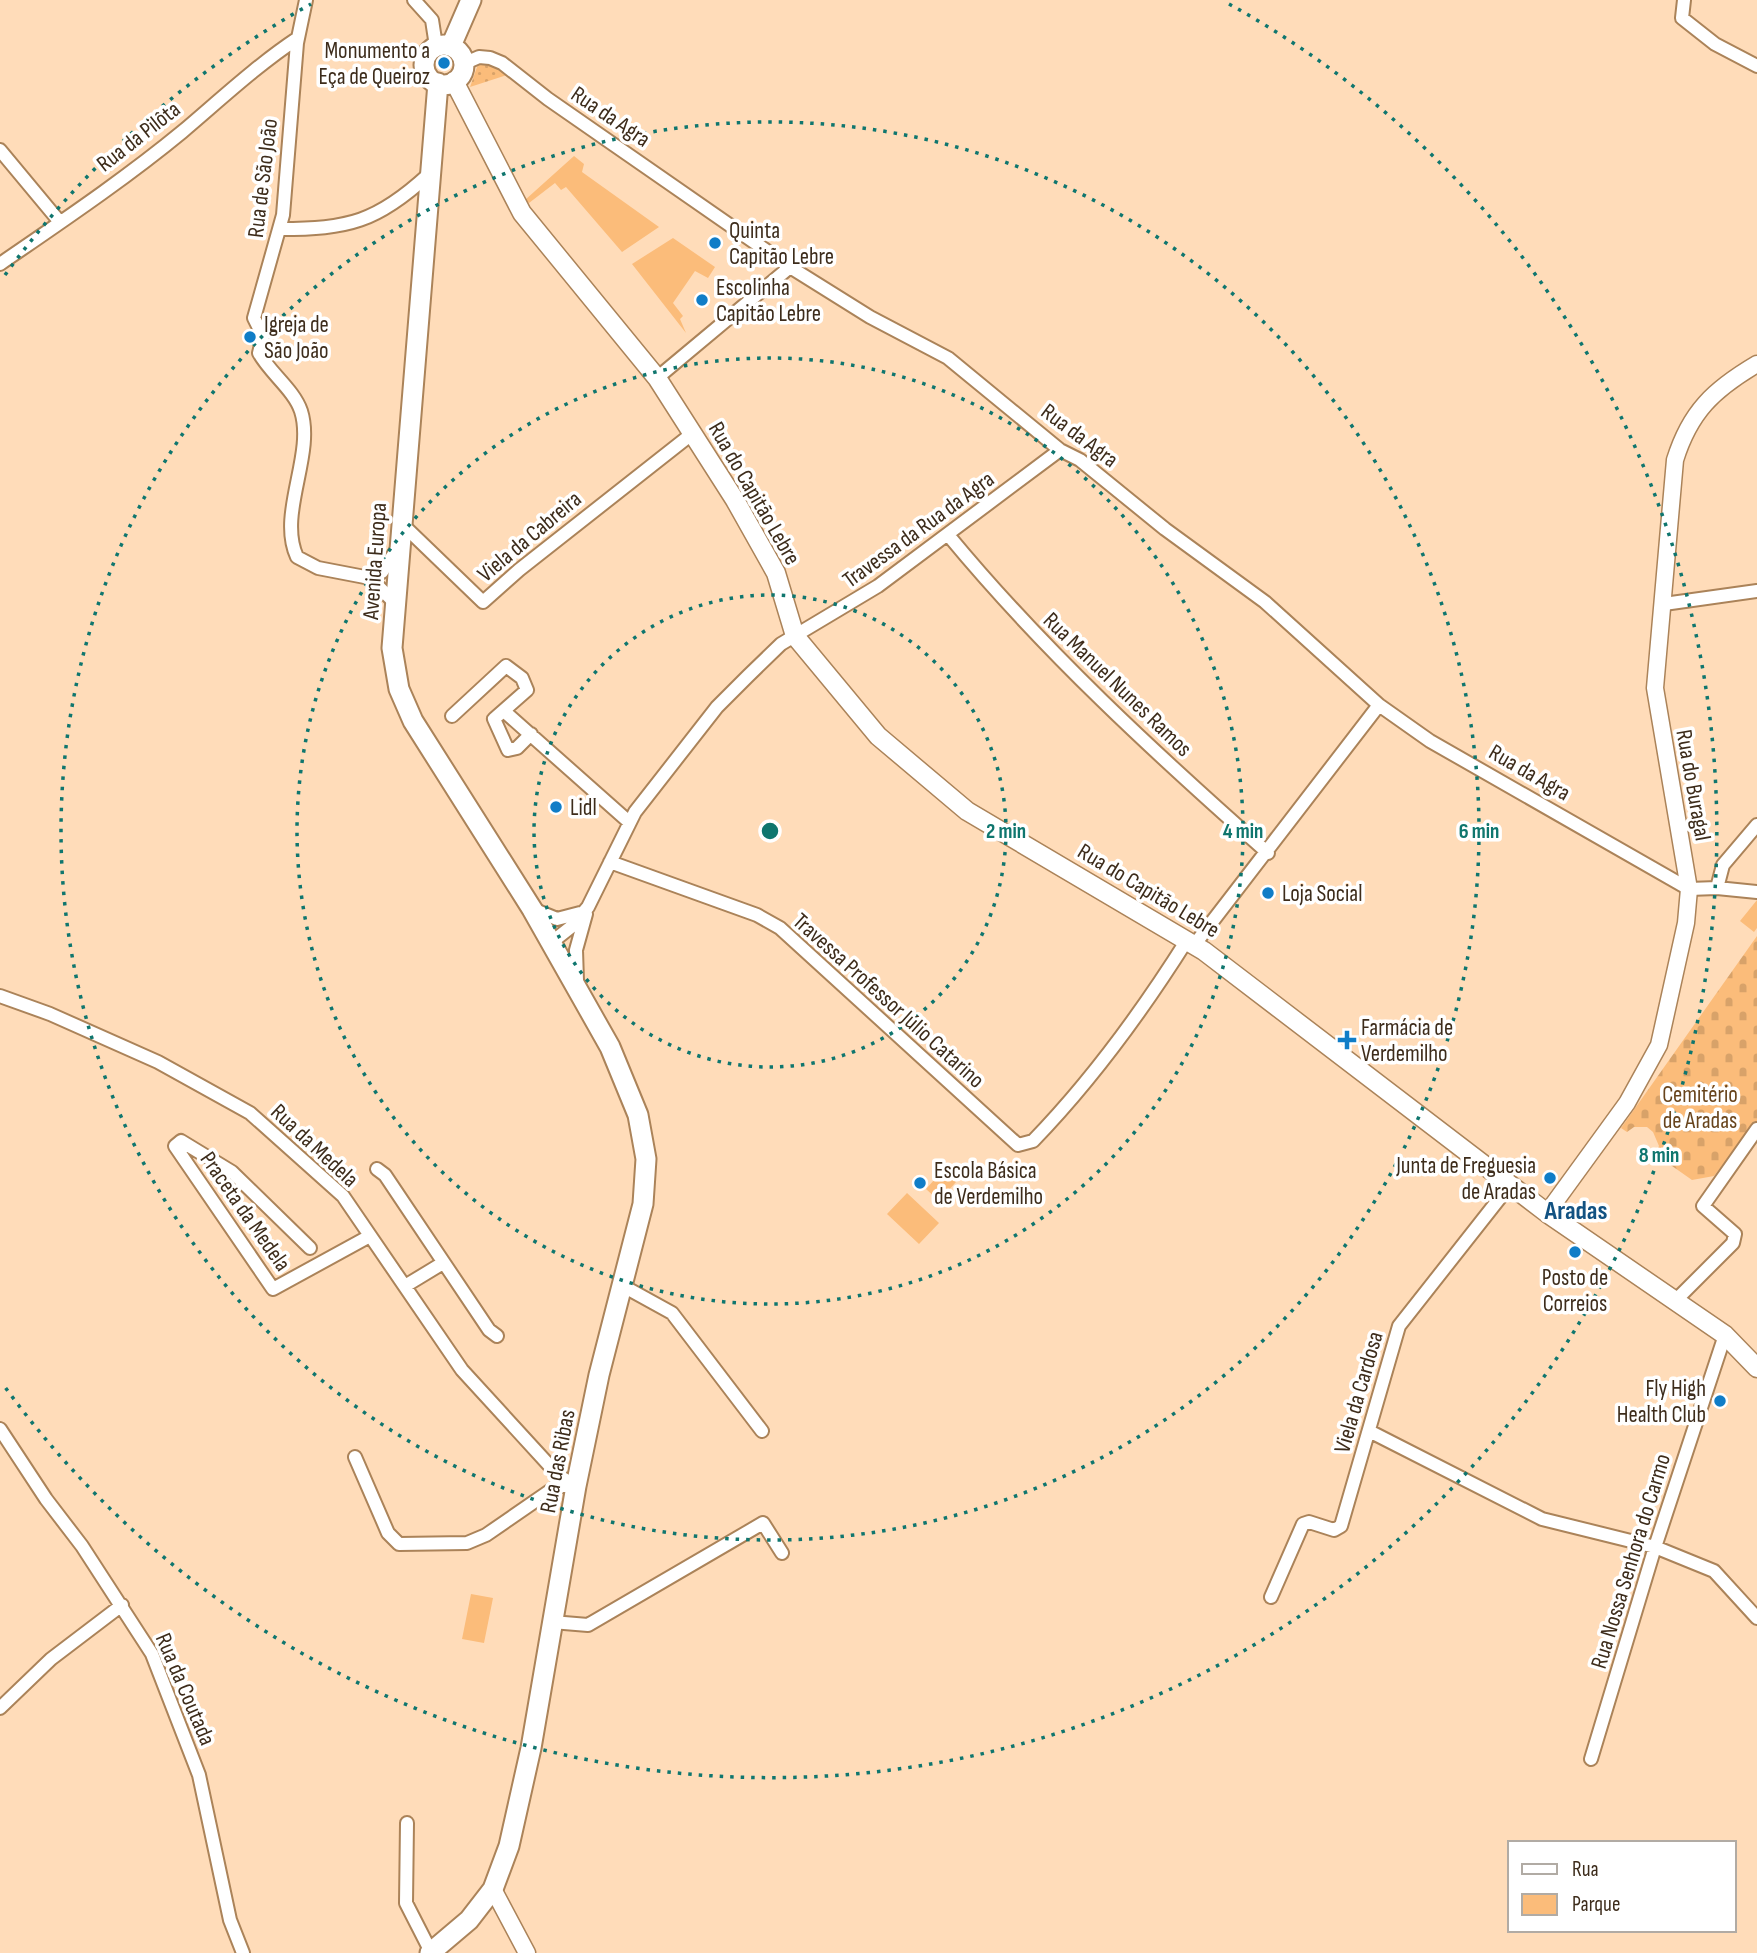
<svg xmlns="http://www.w3.org/2000/svg" width="1757" height="1953" font-family="'Sofia Sans Condensed',sans-serif">
  <style>
    .grass { fill: url(#grass-dots) }
    .cemetery { fill: url(#cemetery-stones) }
    .park { fill: #fbbc7a }
    .lines { fill: none; stroke-linecap: round; stroke-linejoin: round }
    .minor-casing { stroke: #ab8359; stroke-width: 16 }
    .tertiary-casing { stroke: #ab8359; stroke-width: 19 }
    .secondary-casing { stroke: #ab8359; stroke-width: 21 }
    .primary-casing { stroke: #ab8359; stroke-width: 23 }
    .minor { stroke: #fff; stroke-width: 12 }
    .tertiary { stroke: #fff; stroke-width: 16 }
    .secondary { stroke: #fff; stroke-width: 18 }
    .primary { stroke: #fff; stroke-width: 19 }
    .ring { fill: none; stroke: #0f766e; stroke-width: 3.5; stroke-dasharray: 3.5 7 }
    .poi-dot { fill: #107dc7; stroke: #fff; stroke-width: 2.5 }
    .labels { text-anchor: middle; stroke-width: 7; stroke-linejoin: round; paint-order: stroke }
    .poi-label { font-size: 23px; fill: #3d2c1b; stroke: #fff; text-anchor: start }
    .street-label { font-size: 23px; fill: #3d2c1b; stroke: #fff }
    .park-label { font-size: 23px; fill: #68441c; stroke: #fff }
    .quarter-label { font-size: 26px; font-weight: bold; fill: #125282; stroke: #fff }
    .centre { fill: #0f766e; stroke: #fff; stroke-width: 3.5 }
    .ring-label { font-size: 21px; text-anchor: middle; font-weight: bold; fill: #0f766e; stroke: #fff; stroke-width: 7; stroke-linejoin: round; paint-order: stroke }
  </style>
  <defs>
    <pattern id="grass-dots" width="8" height="8" patternUnits="userSpaceOnUse" patternTransform="scale(1.75)"><rect width="8" height="8" fill="#fbbc7a"/><path d="M2 2h.1M6 6h.1" fill="none" stroke="#d8a269" stroke-width="1.8" stroke-linecap="round"/></pattern>
    <pattern id="cemetery-stones" width="16" height="16" patternUnits="userSpaceOnUse" patternTransform="scale(1.75)"><rect width="16" height="16" fill="#fbbc7a"/><path d="M2 7V4a2 2 0 0 1 4 0v3zM10 15v-3a2 2 0 0 1 4 0v3z" fill="#d8a269"/></pattern>
  </defs>
  <rect width="100%" height="100%" fill="#ffdcb9"/>
  <path class="grass" d="M478 64 496 65 507 75 470 87Z"/>
  <path class="cemetery" d="M1757 936V1121L1714 1176 1692 1180 1655 1154 1659 1146 1653 1132 1647 1127H1634L1627 1132 1621 1128Z"/>
  <path class="park" d="M574 156 584 164 582 172 659 227 622 252 566 187 561 190 555 183 529 203 525 200Z
    M673 238 715 267 708 278 695 271 673 303 683 316 680 319 686 333 632 264Z
    M1757 900V928L1754 932 1740 921Z
    M943 1170 956 1182 939 1201 926 1189Z
    M907 1193 939 1223 919 1244 887 1214Z
    M471 1594 493 1598 484 1643 462 1639Z"/>
  <g class="lines">
    <defs>
      <path id="minor" d="M306 0 297 43 283 215 254 318 263 336 259 353C270 373 294 390 301 411 315 455 277 514 297 557L318 568 370 578 395 603
        M414 0 432 20 436 46
        M1684 0 1682 18 1715 44 1757 66
        M463 64 479 57 490 58 502 63 548 99 790 267 870 317 948 358 1060 450 1080 460 1165 529 1265 602 1379 705 1430 741 1689 889 1717 888 1723 865 1757 825
        M0 150 59 221
        M280 229C348 229 377 222 428 175
        M0 264C61 222 125 179 182 132 221 99 256 66 298 38
        M657 378 790 267
        M401 523 483 602 519 570 693 433
        M949 536C1044 651 1156 754 1268 853
        M370 578 382 572 397 549
        M1664 604 1757 591
        M505 712 629 822
        M452 716 506 666 522 678 527 690 494 719 508 750 517 748 531 734
        M610 862 757 915 780 928 1018 1145 1033 1141C1093 1079 1141 1013 1187 940
        M1717 888 1757 892
        M535 910 557 919 580 913
        M552 942 571 927 588 907 635 812 717 707 748 676 781 644 878 586 1060 450
        M1195 944 1379 705
        M577 981 576 950 586 914
        M0 996 50 1014 158 1062 250 1113 343 1196 462 1370 559 1476 576 1486
        M377 1169 385 1175 489 1330 497 1336
        M310 1248 232 1172 181 1141 175 1146 273 1289 368 1237
        M405 1286 443 1263
        M623 1286 672 1313 762 1431
        M1675 1301 1733 1243 1735 1234 1703 1206 1757 1129
        M0 1429 46 1499 82 1546 152 1654 199 1775 230 1920 243 1953
        M1371 1432 1542 1519 1655 1547 1714 1571 1757 1618
        M355 1457 388 1533 399 1544 467 1543 486 1535 557 1486H573
        M1271 1597 1303 1524 1309 1522 1334 1530 1341 1526 1399 1326 1510 1185
        M552 1622 588 1625 763 1523 782 1553
        M0 1708 51 1659 122 1605
        M1591 1759 1655 1547 1725 1335
        M407 1823 406 1903 431 1952"/>
      <path id="tertiary" d="M1547 1213 1627 1103 1659 1045 1686 923 1689 889 1655 688 1675 460C1690 412 1713 390 1757 364
        M493 1889 527 1953"/>
      <path id="secondary" d="M454 81 522 213 657 378 735 500 776 573 795 636 878 736 967 811 1204 951 1547 1213 1725 1335 1757 1368"/>
      <path id="primary" d="M424 65a20 20 0 1 1 40 0a20 20 0 1 1-40 0Z
        M451 46 471 0
        M430 1953 469 1920 493 1889 509 1846 531 1748 576 1486 599 1375 643 1204 646 1159 638 1115 610 1047 532 909 413 721 399 689 392 648 438 83"/>
    </defs>
    <use href="#minor" class="minor-casing"/>
    <use href="#tertiary" class="tertiary-casing"/>
    <use href="#secondary" class="secondary-casing"/>
    <use href="#primary" class="primary-casing"/>
    <use href="#minor" class="minor"/>
    <use href="#tertiary" class="tertiary"/>
    <use href="#secondary" class="secondary"/>
    <use href="#primary" class="primary"/>
  </g>
  <g class="ring">
    <circle cx="770" cy="831" r="236"/>
    <circle cx="770" cy="831" r="473"/>
    <circle cx="770" cy="831" r="709"/>
    <path d="M5 275A946 946 0 0 1 311 4M1229 4A946 946 0 1 1 5 1387"/>
  </g>
  <g class="poi-dot">
    <circle cx="444" cy="63" r="7"/>
    <circle cx="715" cy="243" r="7"/>
    <circle cx="702" cy="300" r="7"/>
    <circle cx="250" cy="337" r="7"/>
    <circle cx="556" cy="807" r="7"/>
    <circle cx="1268" cy="893" r="7"/>
    <path d="M1343.5 1029.5h7v7h7v7h-7v7h-7v-7h-7v-7h7z"/>
    <circle cx="1550" cy="1178" r="7"/>
    <circle cx="920" cy="1183" r="7"/>
    <circle cx="1575" cy="1252" r="7"/>
    <circle cx="1720" cy="1401" r="7"/>
  </g>
  <g class="labels">
    <g class="poi-label">
      <text x="430" y="58" text-anchor="end">Monumento a<tspan x="430" dy="26">Eça de Queiroz</tspan></text>
      <text x="729" y="238">Quinta<tspan x="729" dy="26">Capitão Lebre</tspan></text>
      <text x="716" y="295">Escolinha<tspan x="716" dy="26">Capitão Lebre</tspan></text>
      <text x="264" y="332">Igreja de<tspan x="264" dy="26">São João</tspan></text>
      <text x="570" y="815">Lidl</text>
      <text x="1282" y="901">Loja Social</text>
      <text x="1361" y="1035">Farmácia de<tspan x="1361" dy="26">Verdemilho</tspan></text>
      <text x="1536" y="1173" text-anchor="end">Junta de Freguesia<tspan x="1536" dy="26">de Aradas</tspan></text>
      <text x="934" y="1178">Escola Básica<tspan x="934" dy="26">de Verdemilho</tspan></text>
      <text x="1575" y="1285" text-anchor="middle">Posto de<tspan x="1575" dy="26">Correios</tspan></text>
      <text x="1706" y="1396" text-anchor="end">Fly High<tspan x="1706" dy="26">Health Club</tspan></text>
    </g>
    <g class="street-label">
      <text transform="translate(611 116) rotate(34)" y="8">Rua da Agra</text>
      <text transform="translate(138 136) rotate(-38)" y="8">Rua da Pilôta</text>
      <text transform="translate(262 178) rotate(-83)" y="8">Rua de São João</text>
      <text transform="translate(1080 435) rotate(37)" y="8">Rua da Agra</text>
      <text transform="translate(755 493) rotate(60)" y="8">Rua do Capitão Lebre</text>
      <text transform="translate(918 529) rotate(-36)" y="8">Travessa da Rua da Agra</text>
      <text transform="translate(529 536) rotate(-40)" y="8">Viela da Cabreira</text>
      <text transform="translate(374 561) rotate(-86)" y="8">Avenida Europa</text>
      <text transform="translate(1118 684) rotate(44)" y="8">Rua Manuel Nunes Ramos</text>
      <text transform="translate(1530 772) rotate(30)" y="8">Rua da Agra</text>
      <text transform="translate(1694 785) rotate(80)" y="8">Rua do Buragal</text>
      <text transform="translate(1149 890) rotate(31)" y="8">Rua do Capitão Lebre</text>
      <text transform="translate(889 1000) rotate(42)" y="8">Travessa Professor Júlio Catarino</text>
      <text transform="translate(315 1145) rotate(43)" y="8">Rua da Medela</text>
      <text transform="translate(246 1211) rotate(55)" y="8">Praceta da Medela</text>
      <text transform="translate(1358 1392) rotate(-74)" y="8">Viela da Cardosa</text>
      <text transform="translate(557 1461) rotate(-79)" y="8">Rua das Ribas</text>
      <text transform="translate(1630 1561) rotate(-73)" y="8">Rua Nossa Senhora do Carmo</text>
      <text transform="translate(186 1689) rotate(67)" y="8">Rua da Coutada</text>
    </g>
    <g class="park-label">
      <text x="1700" y="1102">Cemitério<tspan x="1700" dy="26">de Aradas</tspan></text>
    </g>
    <g class="quarter-label">
      <text x="1576" y="1219">Aradas</text>
    </g>
  </g>
  <circle cx="770" cy="831" r="10" class="centre"/>
  <g class="ring-label">
    <text x="1006" y="838">2 min</text>
    <text x="1243" y="838">4 min</text>
    <text x="1479" y="838">6 min</text>
    <text x="1659" y="1162">8 min</text>
  </g>
  <rect x="1508" y="1841" width="228" height="91" fill="#ffffff" stroke="#b1aba4" stroke-width="2"/>
  <rect x="1522" y="1864" width="35" height="10" fill="#ffffff" stroke="#b1aba4" stroke-width="2"/>
  <text x="1572" y="1876" font-size="21" fill="#3d2c1b">Rua</text>
  <rect x="1522" y="1894" width="35" height="21" fill="#fbbc7a" stroke="#b1aba4" stroke-width="2"/>
  <text x="1572" y="1911" font-size="21" fill="#3d2c1b">Parque</text>
</svg>
